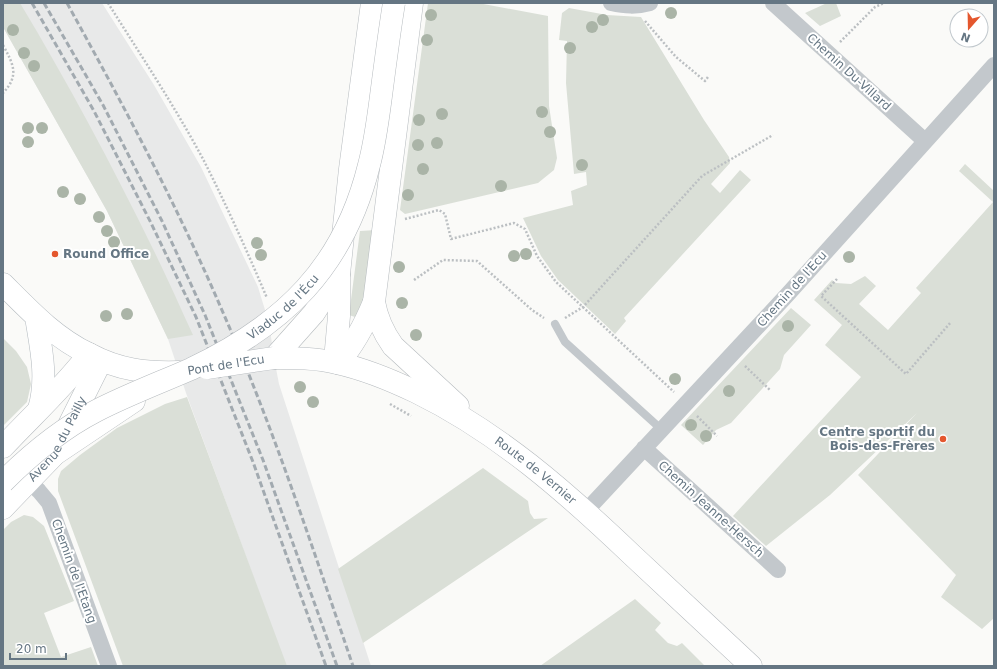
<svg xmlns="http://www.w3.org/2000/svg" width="997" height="669" font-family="'DejaVu Sans',sans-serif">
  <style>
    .built { fill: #e8e9e9 }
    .green { fill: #dadfd7 }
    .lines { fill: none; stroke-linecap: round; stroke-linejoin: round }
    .secondary-casing { stroke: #b3babf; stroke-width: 23 }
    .primary-casing { stroke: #b5babe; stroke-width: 23 }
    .path { stroke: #bbbfc2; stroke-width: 2.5; stroke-dasharray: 2 2; stroke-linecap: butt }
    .service { stroke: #c3c8cc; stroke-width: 8 }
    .minor { stroke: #c3c8cc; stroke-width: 16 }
    .secondary { stroke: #fff; stroke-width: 22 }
    .primary { stroke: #fff; stroke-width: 22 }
    .rail { stroke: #a2aab0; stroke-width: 3; stroke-dasharray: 6 3; stroke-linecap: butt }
    .primary-bridge-casing { stroke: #b5babe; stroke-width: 23; stroke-linecap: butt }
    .primary-bridge { stroke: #fff; stroke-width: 22 }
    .tree { fill: #aab4a7 }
    .poi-dot { fill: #e4572e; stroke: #fff; stroke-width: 1.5 }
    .labels { text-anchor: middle; stroke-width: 4; stroke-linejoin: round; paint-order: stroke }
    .street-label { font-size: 12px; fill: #657683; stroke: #fff }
    .poi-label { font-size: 12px; font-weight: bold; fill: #657683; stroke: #fff; text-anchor: start }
  </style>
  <rect width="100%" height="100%" fill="#fafaf8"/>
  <path class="built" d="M3 3H102L154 85 201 167 258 287 269 323 274 358 279 384 371 666H286L186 393 168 339 107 211 3 27Z"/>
  <path class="green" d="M3 3H20C68 83 112 165 153 249 167 277 180 307 193 335L168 339 107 211 3 27Z
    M428 3H478L548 16 549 106 557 158 554 170 538 183 405 214 400 210Z
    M827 3H836L841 16 820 26 805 13Z
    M569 8 607 15 641 17 704 120 729 157 730 163 711 184 720 193 740 170 751 180 624 318 626 321 615 334 558 280 541 256 523 218 573 205 571 191 587 185 586 172 574 174 566 83 567 41 559 40 562 13Z
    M965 164 994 191V618L982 629 941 597 956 575 858 475 917 413 830 495 766 546 733 516 861 377 825 345 842 325 814 300 832 280 836 283 851 284 865 276 876 286 859 304 888 330 921 293 916 288 993 202 959 171Z
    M376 230 364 303 355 317 349 315 360 231Z
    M791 308 811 325 784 355 780 369 731 423 716 430 703 445 681 425Z
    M3 338 16 351 27 367 31 384 27 402 3 426Z
    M187 397 287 666H123L58 491V479L61 471 80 455 117 428 165 404Z
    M483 468 528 501 530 513 534 519 548 518 363 643 338 569Z
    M24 515 33 517 44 526 74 601 44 613 61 657 91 647 98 666H3V530L11 522Z
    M635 599 661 623 655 630 668 643 677 646 682 643 705 666H540Z"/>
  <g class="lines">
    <defs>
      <path id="secondary" d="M3 284C29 310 55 338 89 354
        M36 317C41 348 48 378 39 409"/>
      <g id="primary">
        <path d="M412 3 374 302C377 319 383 332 393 346L458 406"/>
        <path id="s1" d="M274 358C295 358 316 358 337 363 364 369 391 380 416 392 498 432 566 492 632 555 672 592 711 629 751 666"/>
        <path d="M274 358 314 313 339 274"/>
        <path d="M338 363 336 349 339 316V274L350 169 372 3"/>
        <path d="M338 363C354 345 365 324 374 302"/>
        <path d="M3 447C32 416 63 388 89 354 119 370 145 373 179 372"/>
        <path d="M55 454 134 401"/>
        <path id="s2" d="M3 508 54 455 101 361"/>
      </g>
    </defs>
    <use href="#secondary" class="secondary-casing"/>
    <use href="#primary" class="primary-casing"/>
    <path class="path" d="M108 3C140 54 174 105 203 159 226 204 247 251 267 298
      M645 21 676 57 705 81 708 77
      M840 42 875 7 884 3
      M3 45C13 64 20 75 3 93
      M405 219 439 210 445 214 451 239 514 223 525 229 537 256 556 282 674 392
      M837 279 821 296 906 374 951 322
      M414 280 443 260 477 261 532 310 544 318
      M565 318 583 307 702 176 773 135
      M745 366 770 390
      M390 404 411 416
      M697 416 717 436"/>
    <path class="service" d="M555 324 565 342 661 429"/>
    <path class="minor" d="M611 3C625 6 636 7 650 3
      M773 3 925 141
      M644 448 778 570
      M29 481 39 491 49 503 109 666
      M586 511 788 294 994 65"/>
    <use href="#secondary" class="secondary"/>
    <use href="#primary" class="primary"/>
    <path class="rail" d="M32 3 94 111 151 223 196 317 253 462 326 666
      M44 3 103 105 162 221 205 315 263 460 337 666
      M67 3C122 103 176 203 221 308 272 424 312 546 353 666"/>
    <defs>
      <g id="primary-bridge">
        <path d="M207 368 274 358"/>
        <path id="s3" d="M3 482C31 454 61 429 96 411 127 395 159 383 191 369 284 325 344 267 369 165 375 143 378 119 381 96 385 65 389 34 394 3"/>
      </g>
    </defs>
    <use href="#primary-bridge" class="primary-bridge-casing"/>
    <use href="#primary-bridge" class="primary-bridge"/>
  </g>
  <g class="tree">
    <circle cx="671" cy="13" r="6"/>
    <circle cx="431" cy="15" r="6"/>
    <circle cx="603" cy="20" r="6"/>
    <circle cx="592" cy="27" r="6"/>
    <circle cx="13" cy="30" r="6"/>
    <circle cx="427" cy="40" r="6"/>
    <circle cx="570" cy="48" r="6"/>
    <circle cx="24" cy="53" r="6"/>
    <circle cx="34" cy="66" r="6"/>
    <circle cx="542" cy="112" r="6"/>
    <circle cx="442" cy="114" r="6"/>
    <circle cx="419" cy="120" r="6"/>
    <circle cx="28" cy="128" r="6"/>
    <circle cx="42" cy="128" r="6"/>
    <circle cx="550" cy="132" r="6"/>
    <circle cx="28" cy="142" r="6"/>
    <circle cx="437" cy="143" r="6"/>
    <circle cx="418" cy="145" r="6"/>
    <circle cx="582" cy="165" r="6"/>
    <circle cx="423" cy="169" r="6"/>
    <circle cx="501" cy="186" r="6"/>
    <circle cx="63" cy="192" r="6"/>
    <circle cx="408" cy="195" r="6"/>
    <circle cx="80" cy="199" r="6"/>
    <circle cx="99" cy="217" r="6"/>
    <circle cx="107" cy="231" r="6"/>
    <circle cx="114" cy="242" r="6"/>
    <circle cx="257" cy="243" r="6"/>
    <circle cx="526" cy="254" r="6"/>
    <circle cx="261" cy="255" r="6"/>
    <circle cx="514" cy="256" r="6"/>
    <circle cx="849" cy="257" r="6"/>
    <circle cx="399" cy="267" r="6"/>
    <circle cx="402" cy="303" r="6"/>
    <circle cx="127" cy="314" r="6"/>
    <circle cx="106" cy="316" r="6"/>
    <circle cx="788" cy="326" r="6"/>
    <circle cx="416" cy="335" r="6"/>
    <circle cx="675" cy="379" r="6"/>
    <circle cx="300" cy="387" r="6"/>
    <circle cx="729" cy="391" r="6"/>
    <circle cx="313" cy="402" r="6"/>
    <circle cx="691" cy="425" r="6"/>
    <circle cx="706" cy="436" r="6"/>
  </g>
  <g class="poi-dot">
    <circle cx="55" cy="254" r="4"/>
    <circle cx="943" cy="439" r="4"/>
  </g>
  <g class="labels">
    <g class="street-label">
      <text transform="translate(849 72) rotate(42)" y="4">Chemin Du-Villard</text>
      <text transform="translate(792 289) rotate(-48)" y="4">Chemin de l'Ecu</text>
      <text dy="4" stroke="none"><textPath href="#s3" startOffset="333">Viaduc de l'Écu</textPath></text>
      <text transform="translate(226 365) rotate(-9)" y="4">Pont de l'Ecu</text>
      <text dy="4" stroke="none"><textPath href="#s2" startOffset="89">Avenue du Pailly</textPath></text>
      <text dy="4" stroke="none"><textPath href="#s1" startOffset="291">Route de Vernier</textPath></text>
      <text transform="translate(711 509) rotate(42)" y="4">Chemin Jeanne-Hersch</text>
      <text transform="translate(74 571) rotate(70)" y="4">Chemin de l'Etang</text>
    </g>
    <g class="poi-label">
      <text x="63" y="258">Round Office</text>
      <text x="935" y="436" text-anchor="end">Centre sportif du<tspan x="935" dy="14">Bois-des-Frères</tspan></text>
    </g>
  </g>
  <rect width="997" height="669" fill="none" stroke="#657683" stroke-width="8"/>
  <g transform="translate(969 28) rotate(200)"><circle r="19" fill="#ffffff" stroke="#c1c8cd"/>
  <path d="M0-3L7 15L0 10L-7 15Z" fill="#e4572e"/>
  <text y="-6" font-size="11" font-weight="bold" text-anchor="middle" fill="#657683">N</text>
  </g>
  <path d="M10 653v6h56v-6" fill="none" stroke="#657683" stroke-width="2"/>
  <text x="16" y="653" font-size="12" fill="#657683" stroke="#ffffff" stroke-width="3" paint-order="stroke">20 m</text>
</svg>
